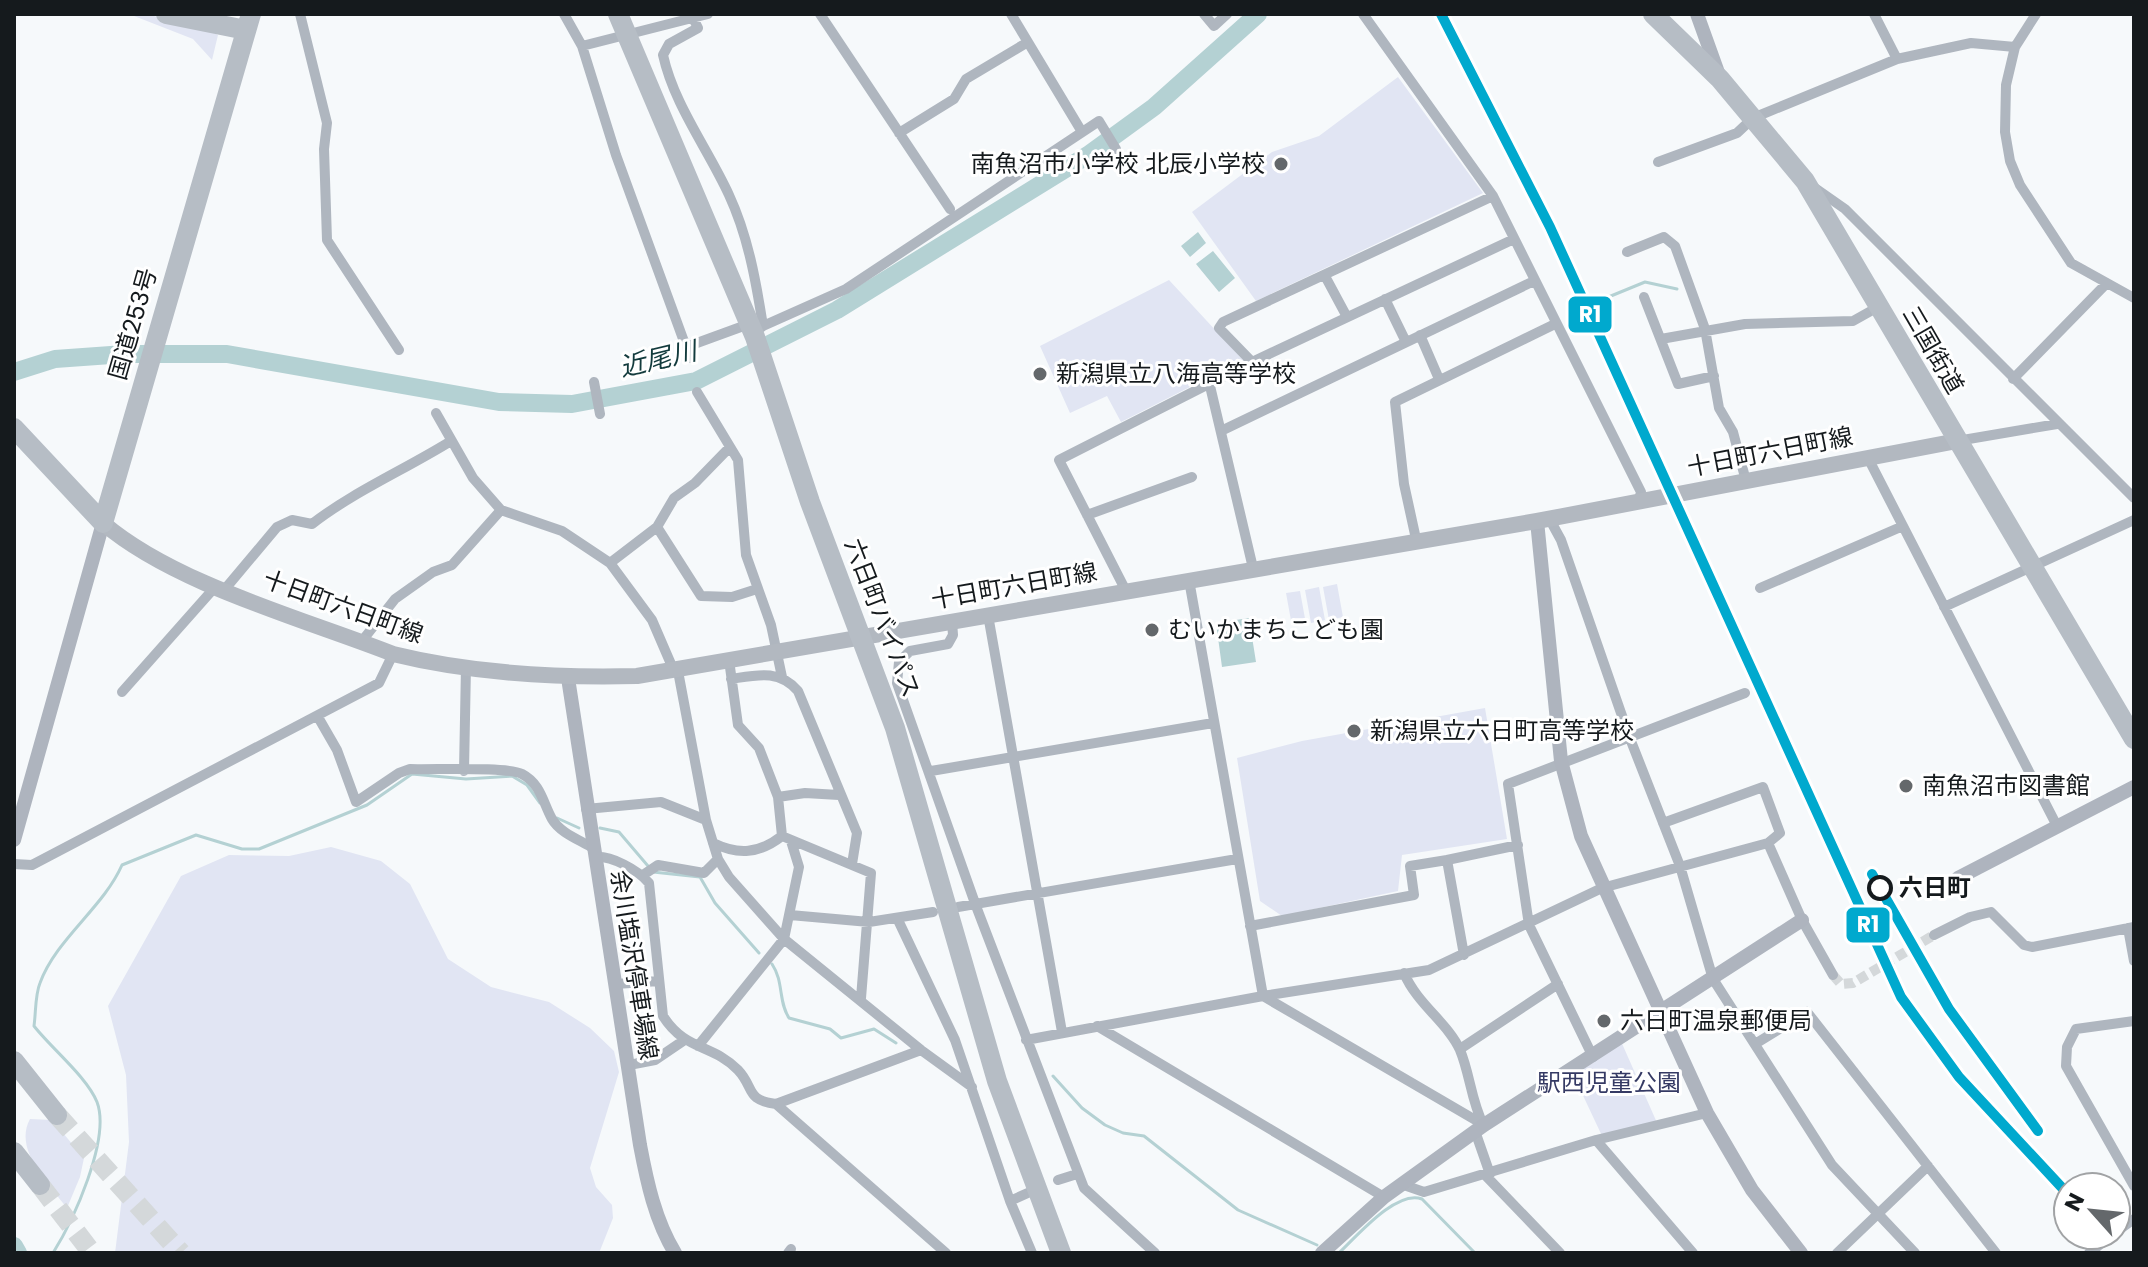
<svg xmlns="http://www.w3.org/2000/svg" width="2148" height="1267" font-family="Poppins,'Noto Sans JP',sans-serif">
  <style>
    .green { fill: #e1e5f3 }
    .water { fill: #b4d1d3 }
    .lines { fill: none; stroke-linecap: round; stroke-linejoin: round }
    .stream { stroke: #b4d1d3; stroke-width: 3 }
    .river { stroke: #b4d1d3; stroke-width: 18 }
    .street-tunnel { stroke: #d4d8da; stroke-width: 10; stroke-dasharray: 10 5; stroke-linecap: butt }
    .highway-tunnel { stroke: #d4d8da; stroke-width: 20; stroke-dasharray: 20 10; stroke-linecap: butt }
    .street { stroke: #afb6bf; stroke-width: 10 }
    .secondary { stroke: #aeb4be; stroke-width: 14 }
    .primary { stroke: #b2b8c0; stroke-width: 16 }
    .highway { stroke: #b6bdc5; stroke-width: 20 }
    .rail-1-casing { stroke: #fff; stroke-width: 16 }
    .rail-1 { stroke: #00a9ce; stroke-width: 10 }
    .poi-dot { fill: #64686b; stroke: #fff; stroke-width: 3 }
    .stop-dot { fill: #fff; stroke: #151a1d; stroke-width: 4 }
    .labels { text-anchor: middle; stroke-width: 6; stroke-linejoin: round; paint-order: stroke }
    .poi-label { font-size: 24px; fill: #151a1d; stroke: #fff; text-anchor: start }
    .street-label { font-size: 24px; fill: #151a1d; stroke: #fff }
    .stop-label { font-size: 24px; font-weight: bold; fill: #151a1d; stroke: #fff; text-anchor: start }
    .park-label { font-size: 24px; fill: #353a64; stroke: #fff }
    .water-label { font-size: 26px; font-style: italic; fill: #133b3d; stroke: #fff }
    .line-badge { stroke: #fff; stroke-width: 3 }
    .badge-label { font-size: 22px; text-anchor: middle; font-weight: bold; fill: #fff }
  </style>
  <rect width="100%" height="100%" fill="#f6f9fb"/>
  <path class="green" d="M129 14H147L214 33 218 35 212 60 193 39Z
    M1398 77 1483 193 1256 301 1192 212 1272 152 1319 136Z
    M1169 280 1243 360 1121 422 1107 396 1070 413 1040 346Z
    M1337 584 1343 617 1329 620 1323 587Z
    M1319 587 1325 620 1311 623 1305 590Z
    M1300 591 1306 624 1292 626 1286 593Z
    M1485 708 1507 839 1402 855 1398 891 1282 916 1260 901 1237 758 1302 741Z
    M331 847 381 861 410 884 448 959 491 987 549 1002 590 1028 614 1051 619 1072 590 1168 596 1187 612 1205 613 1218 599 1253H115L129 1142 126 1075 108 1006 181 876 229 855 289 856Z
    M1620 1039 1658 1125 1603 1138 1571 1070Z
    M30 1119 52 1120 84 1158 80 1177 67 1208C49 1184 13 1150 30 1119Z"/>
  <path class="water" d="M1198 232 1206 243 1190 257 1181 246Z
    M1213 251 1235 278 1219 292 1196 264Z
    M1249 618 1256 662 1222 667 1216 623Z"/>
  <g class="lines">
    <path class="stream" d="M1606 298 1645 282 1677 289
      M557 818 579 828
      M600 828 619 832 648 866
      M653 872 700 877 715 903 759 953
      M772 964C784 982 778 1001 789 1018L830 1029 841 1038 874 1029 896 1043
      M1053 1076 1082 1108 1105 1125 1123 1133 1144 1136 1238 1210 1317 1245
      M53 1253C73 1221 111 1139 97 1102 87 1077 51 1048 34 1026 36 1012 35 995 40 983 56 939 103 908 122 865L196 835 242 849H259L367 805 412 774 466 779 512 776 527 785 540 803
      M1339 1253C1357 1236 1397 1189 1422 1199L1475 1253"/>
    <path class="river" d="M14 372 55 359 125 354H227L499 402 572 404 696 381 837 310 1088 155 1154 107 1258 14
      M14 1246 18 1253"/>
    <path class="street-tunnel" d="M1833 975 1841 984 1853 983 1934 935"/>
    <path class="highway-tunnel" d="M57 1115 181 1253
      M40 1185 92 1253"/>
    <path class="street" d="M300 14 327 123 324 149 327 240 399 350
      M564 14 582 46 616 155 690 358
      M691 14 698 28 669 44 663 55C674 105 708 149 729 195 748 236 756 281 763 326L759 329
      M820 14 950 209
      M1011 14 1082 132
      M1204 14 1214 26 1227 14
      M1363 14 1493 196 1641 492 1639 500
      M1874 14 1897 59
      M2036 14 2015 47 2006 85 2005 132 2010 161 2020 185 2071 263 2134 298
      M582 46 708 14
      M899 133 954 99 966 79 1028 42
      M1658 162 1737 133 1753 118 1897 59 1971 43 2015 47
      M1815 188 1845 209 2134 498
      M1627 252 1664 237 1675 246 1705 329 1719 408 1733 432 1746 481
      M1325 276 1347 317
      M1644 297 1678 384 1714 376
      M1385 299 1406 342
      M763 326 846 289 1099 121 1116 149
      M1420 335 1439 379
      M1661 339 1745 324 1853 321 1878 307
      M686 347 749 324
      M1252 362 1514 239
      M2013 379 2106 284
      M594 382 600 414
      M1210 386 1253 568
      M697 392 738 460 746 555 771 625 782 677
      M436 413 473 478 501 510 562 531 610 563 652 620 674 671
      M1221 431 1534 281
      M1957 441 2057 424
      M1868 458 2057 826
      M1087 515 1192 477
      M1549 518 1561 540 1629 736 1680 866 1713 979 1832 1165 1915 1253
      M657 527 701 596 732 597 757 589
      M1416 539 1404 484 1395 402 1555 324
      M610 563 657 527 674 498 695 483 730 447
      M1189 580 1263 996 1484 1125
      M1760 588 1903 526
      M225 589 277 527 292 520 312 524C353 492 406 469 451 441
      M1126 591 1059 460 1252 362 1219 328 1223 322 1493 196
      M1944 607 2134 520
      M988 615 1062 1032
      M952 622 953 635 948 644 910 651 899 662 897 683 976 906 1084 1188 1155 1253
      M362 641 395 599 433 572 452 565 501 510
      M729 660 738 725 759 748 778 797
      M678 671 706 820 718 859 729 877 784 939 921 1050 972 1087
      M731 679C757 675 779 669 798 691L857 833 852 864
      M122 692 216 586
      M318 717 337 750 356 802 399 773 410 769C432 770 507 766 522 774 541 784 543 803 552 819 560 833 580 840 593 848
      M464 771 466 666
      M931 771 1213 723
      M839 795 805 793 778 797 782 836 871 873 861 998
      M586 809 661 802 706 820
      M1663 823 1763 787 1780 833 1768 843
      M713 843C738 855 759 854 782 836
      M594 857C611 855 638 870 649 883L663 1016C685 1051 713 1044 738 1070 755 1088 745 1100 776 1104L921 1050
      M14 864 32 865 379 683 393 654
      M643 875 658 865 704 873 718 859
      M958 907 1237 859
      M790 915 869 922 933 912
      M898 920 955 1040 1010 1201 1032 1253
      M1250 926 1414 895 1410 866 1447 860
      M2128 928 2134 961
      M1934 935 1970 917 1991 912 2024 945 2032 947 2134 927
      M1464 955 1447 860 1518 845
      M1404 973C1417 1004 1448 1023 1460 1050 1470 1074 1471 1100 1483 1124
      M616 984 659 981
      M2134 1021 2076 1029 2067 1047 2066 1066 2134 1186
      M1097 1026 1384 1197
      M1026 1040 1263 996 1429 970 1602 888 1768 843 1802 920 1833 975
      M1755 1044 1807 1012 1996 1253
      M698 1046 784 939 799 867 791 841
      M1460 1049 1558 984
      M1593 1057 1529 925 1508 784 1745 693
      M629 1065 655 1060 683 1041
      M776 1104 946 1253
      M1475 1131 1490 1174
      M1596 1140 1693 1253
      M1486 1176 1560 1253
      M1058 1180 1077 1174
      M1401 1184 1424 1192 1596 1140 1707 1113
      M1010 1201 1030 1192
      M2116 1232 2134 1219
      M788 1253 791 1249
      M1837 1253 1928 1166
      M2089 1253 2112 1235"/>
    <path class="secondary" d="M1697 14 1720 78
      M1537 521 1561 761 1581 836 1707 1113 1752 1190 1801 1253
      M568 678 640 1145C647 1182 655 1220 675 1253
      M14 840 103 523
      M1958 878 2134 787
      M1322 1253 1384 1197 1484 1125 1802 920"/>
    <path class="primary" d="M103 523C174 584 304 619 393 654 470 673 558 678 637 676L1537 521 1957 441"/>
    <path class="highway" d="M166 14 246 30
      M618 14 755 337 810 502 895 728 997 1081 1061 1253
      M1653 14 1720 79 1805 181 2134 739
      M14 428 103 523 251 14
      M14 1061 57 1115
      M14 1152 40 1185"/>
    <defs>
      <path id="rail-1" d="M1441 14 1550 227 1901 997 1959 1077 2066 1192
        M1872 874 1949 1009 2038 1131"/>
    </defs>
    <use href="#rail-1" class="rail-1-casing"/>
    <use href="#rail-1" class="rail-1"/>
  </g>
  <g class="poi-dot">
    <circle cx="1281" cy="164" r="8"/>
    <circle cx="1040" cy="374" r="8"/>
    <circle cx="1152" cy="630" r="8"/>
    <circle cx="1354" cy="731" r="8"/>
    <circle cx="1906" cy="786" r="8"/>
    <circle cx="1604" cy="1021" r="8"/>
  </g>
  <circle class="stop-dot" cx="1880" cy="888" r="11"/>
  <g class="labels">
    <g class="poi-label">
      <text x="1265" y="172" text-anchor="end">南魚沼市小学校 北辰小学校</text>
      <text x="1056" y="382">新潟県立八海高等学校</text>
      <text x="1168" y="638">むいかまちこども園</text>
      <text x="1370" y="739">新潟県立六日町高等学校</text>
      <text x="1922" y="794">南魚沼市図書館</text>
      <text x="1620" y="1029">六日町温泉郵便局</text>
    </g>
    <g class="street-label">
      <text transform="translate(133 324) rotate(-74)" y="8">国道253号</text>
      <text transform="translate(1933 350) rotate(60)" y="8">三国街道</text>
      <text transform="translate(1770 452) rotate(-11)" y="8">十日町六日町線</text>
      <text transform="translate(1014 586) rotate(-10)" y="8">十日町六日町線</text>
      <text transform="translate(343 607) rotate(20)" y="8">十日町六日町線</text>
      <text transform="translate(882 618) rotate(69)" y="8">六日町バイパス</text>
      <text transform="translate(634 965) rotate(81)" y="8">余川塩沢停車場線</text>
    </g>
    <g class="stop-label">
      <text x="1899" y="896">六日町</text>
    </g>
    <g class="park-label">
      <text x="1609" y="1091">駅西児童公園</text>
    </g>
    <g class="water-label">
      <text transform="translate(658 359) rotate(-13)" y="9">近尾川</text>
    </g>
  </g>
  <g class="line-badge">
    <rect x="1567" y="295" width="46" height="39" rx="8" fill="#00a9ce"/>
    <rect x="1845" y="906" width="46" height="38" rx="8" fill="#00a9ce"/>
  </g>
  <g class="badge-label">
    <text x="1590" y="322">R1</text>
    <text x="1868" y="932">R1</text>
  </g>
  <rect width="2148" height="1267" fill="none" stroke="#151a1d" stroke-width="32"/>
  <g transform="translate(2092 1211) rotate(297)"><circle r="38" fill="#ffffff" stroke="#a1a3a5" stroke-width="2"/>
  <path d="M0-6L14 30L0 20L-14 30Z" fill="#64686b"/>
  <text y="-12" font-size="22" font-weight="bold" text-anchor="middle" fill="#151a1d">N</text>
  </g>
</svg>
